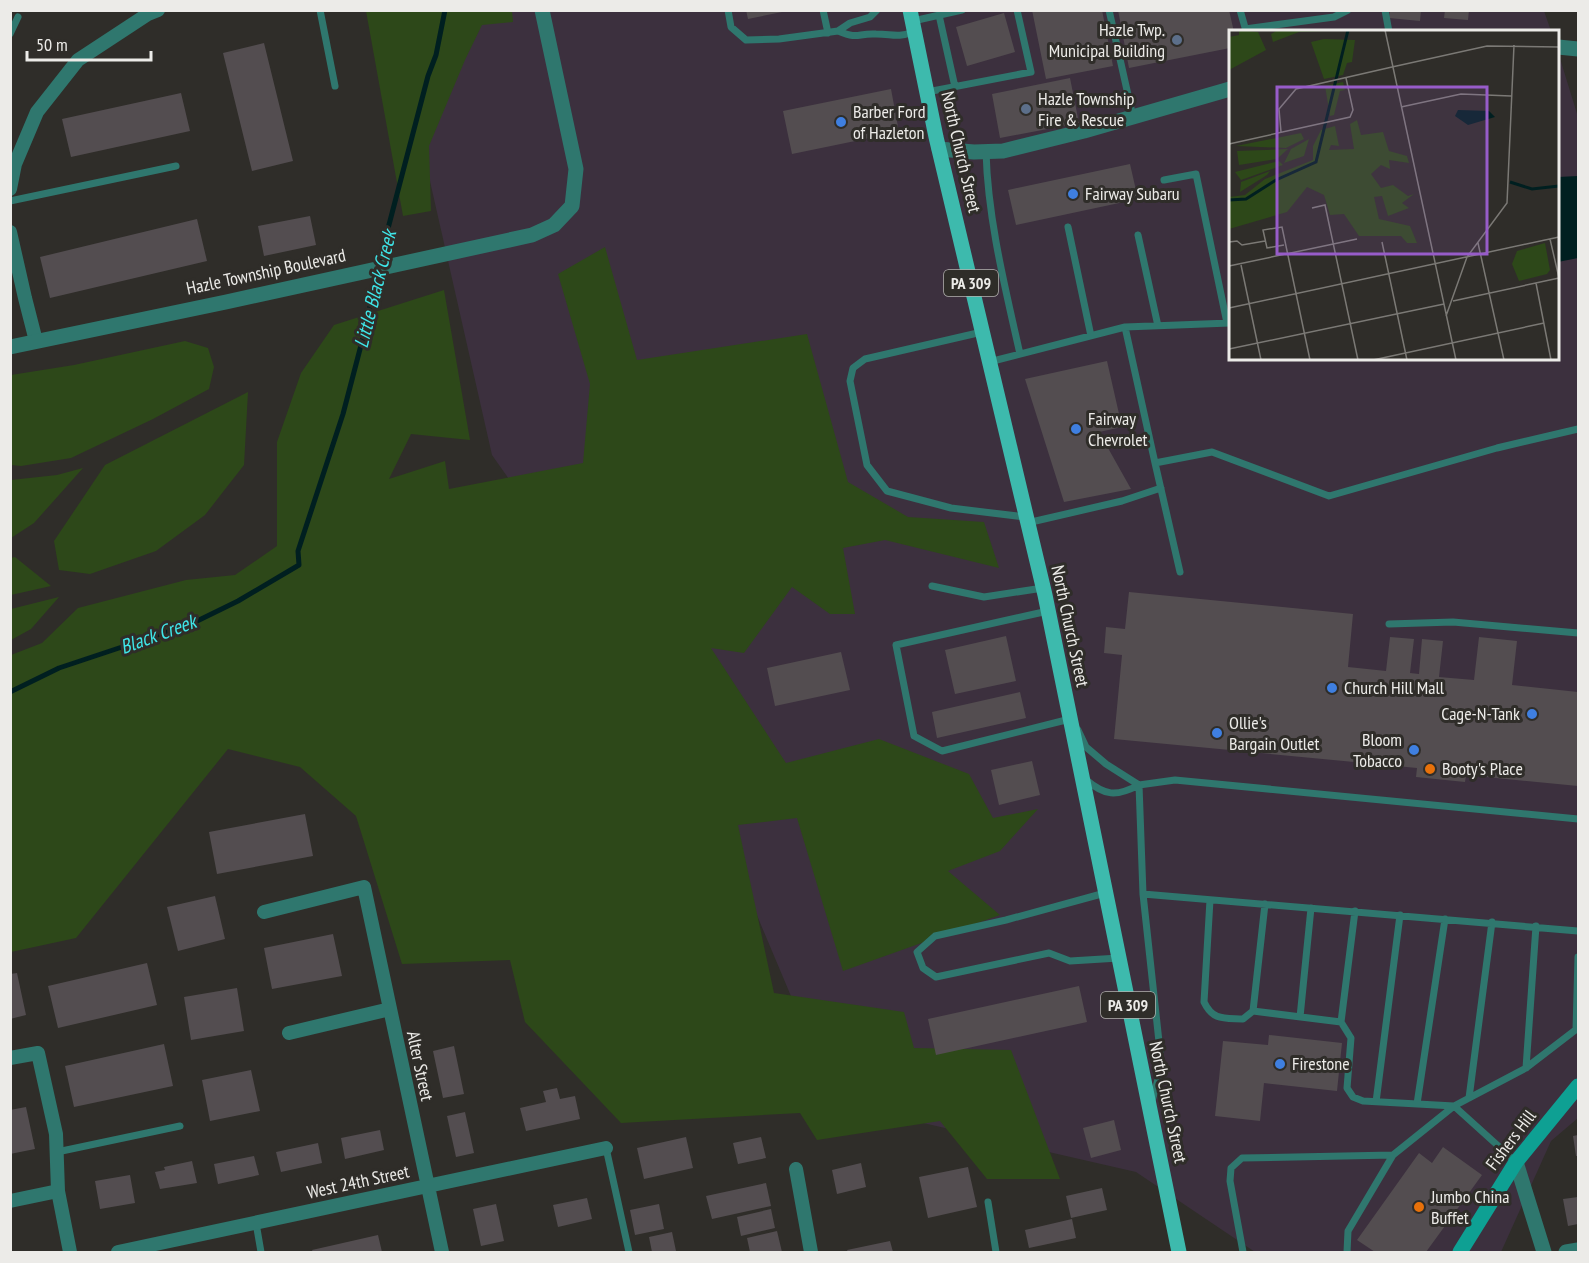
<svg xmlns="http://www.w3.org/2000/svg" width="1589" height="1263" font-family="'PT Sans Narrow',sans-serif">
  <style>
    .commercial { fill: #3c303e }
    .green { fill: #2d4819 }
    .water { fill: #001f20 }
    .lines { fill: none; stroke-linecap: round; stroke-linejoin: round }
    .stream { stroke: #001f20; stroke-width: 5 }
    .building { fill: #534d50 }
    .service { stroke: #2f776e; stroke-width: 7 }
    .minor { stroke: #2f776e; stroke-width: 14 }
    .tertiary { stroke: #2f776e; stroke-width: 15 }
    .secondary { stroke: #0ea093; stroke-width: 15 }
    .primary { stroke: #3dbaad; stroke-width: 15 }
    .service-dot { fill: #5c6f8a; stroke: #2f2d29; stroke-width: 2 }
    .shop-dot { fill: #3f7fe0; stroke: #2f2d29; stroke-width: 2 }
    .food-dot { fill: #e8710a; stroke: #2f2d29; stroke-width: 2 }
    .labels { text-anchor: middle; stroke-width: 6; stroke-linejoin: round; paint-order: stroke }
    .shield { fill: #2f2d29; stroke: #b3b2af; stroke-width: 1.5 }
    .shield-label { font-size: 16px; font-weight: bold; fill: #ecebe8 }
    .poi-label { font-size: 18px; fill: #ecebe8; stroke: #2f2d29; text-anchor: start }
    .street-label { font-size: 18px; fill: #ecebe8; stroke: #2f2d29 }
    .water-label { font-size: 20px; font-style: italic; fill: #3fe6e9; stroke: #2f2d29 }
    .inset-river { fill: none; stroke: #001f20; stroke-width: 3 }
    .inset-road { fill: none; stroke: #7b7975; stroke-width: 1.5 }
    .view { fill: #975cc9; fill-opacity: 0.15; stroke: #975cc9; stroke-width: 3 }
    .inset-edge { fill: none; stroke: #ecebe8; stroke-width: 3 }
  </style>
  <rect width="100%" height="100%" fill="#2f2d29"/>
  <path class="commercial" d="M398 10 1544 11 1551 31 1230 32V358H1558V52L1578 117V1118L1551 1141 1501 1252H1255L1136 1172 836 1103 668 704 492 455 398 40Z"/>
  <path class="green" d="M366 11H512L513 22 482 25 465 60 429 146 431 211 403 216Z
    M605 247 637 360 807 334 848 482 908 517 984 522 999 568 885 540 843 548 855 614H830L792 587 744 653 711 648 786 763 879 739 969 774 993 818 1038 809 1000 851 948 871 1000 915 843 971 797 818 738 825 774 993 904 1012 914 1048 1011 1050 1060 1179H987L940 1121 817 1140 800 1113 621 1123 525 1022 510 960 402 964 356 816 300 767 228 749 76 938 11 952V655L42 643 78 608 186 580 235 575 277 546V442L301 373 334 325 444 290 470 440 411 434 389 479 445 461 449 489 583 463 590 384 558 274Z
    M185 341 208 348 214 367 209 389 153 419 71 458 21 466 11 465V375L74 365Z
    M248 392 244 465 205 515 156 551 90 574 59 570 54 541 105 465Z
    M83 468 34 523 11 538V480L57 475Z
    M15 557 51 586 11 595V558Z
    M59 597 31 629 11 640V609Z"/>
  <path class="water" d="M1578 176V258L1558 262V177Z"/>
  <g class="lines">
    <path class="stream" d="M10 692 59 668 191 624 238 601 299 565 298 551 343 414 365 330 380 259 428 76 436 55 445 10"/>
  </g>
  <path class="building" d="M746 10H782V12L748 19Z
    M1032 10H1102L1113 66 1046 79Z
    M1118 10H1229L1234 32H1230V48L1129 68Z
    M1390 10H1421L1420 21 1389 18Z
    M1445 10H1469L1468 20 1444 18Z
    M1004 13 1015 52 967 66 956 27Z
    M264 43 293 161 252 171 223 53Z
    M1070 78 1079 123 1000 138 992 94Z
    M891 89 899 132 792 154 783 111Z
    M181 93 190 131 71 157 62 119Z
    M1130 164 1138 199 1016 225 1008 190Z
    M310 216 316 245 264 256 258 226Z
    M197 219 207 261 50 298 40 257Z
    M1107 361 1122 427 1099 432 1131 489 1064 502 1025 379Z
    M1129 592 1353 614 1348 667 1386 671 1390 637 1414 639 1410 673 1419 674 1422 639 1443 641 1439 677 1474 680 1479 637 1517 641 1512 685 1578 692V786L1466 775 1465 782 1416 777 1417 768 1114 739 1122 655 1104 653 1106 627 1125 629Z
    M1006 636 1016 681 955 694 945 650Z
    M841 652 850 690 775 706 767 668Z
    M1020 692 1026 718 937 738 932 712Z
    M1032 761 1040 795 999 805 991 770Z
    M305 814 313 856 217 874 209 832Z
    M215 896 225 939 178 951 167 907Z
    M333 934 342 976 272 989 264 948Z
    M147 963 157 1005 58 1028 48 986Z
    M17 973 26 1015 10 1019V974Z
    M1079 986 1087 1022 936 1055 928 1019Z
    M237 988 244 1031 191 1040 184 997Z
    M1269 1035 1342 1043 1337 1091 1264 1083 1260 1121 1215 1116 1223 1041 1268 1045Z
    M164 1044 173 1086 74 1107 65 1066Z
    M454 1046 464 1094 443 1098 433 1051Z
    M251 1070 260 1111 210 1121 202 1080Z
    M557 1088 560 1099 575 1096 580 1119 526 1131 520 1108 546 1102 543 1091Z
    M26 1107 35 1149 10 1154V1110Z
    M465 1112 474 1153 456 1157 447 1116Z
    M1114 1120 1121 1150 1091 1158 1083 1128Z
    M380 1130 384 1150 345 1159 341 1138Z
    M1578 1135V1156H1576L1573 1136Z
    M686 1137 693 1168 644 1179 637 1148Z
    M761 1137 766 1158 738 1164 733 1143Z
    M318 1143 322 1163 281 1172 276 1152Z
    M1443 1147 1482 1175 1426 1252H1375L1357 1240 1419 1153 1432 1163Z
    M254 1156 259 1175 218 1184 214 1164Z
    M192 1161 197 1183 160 1189 155 1172 165 1170 164 1167Z
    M861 1163 866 1187 837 1194 832 1170Z
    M968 1167 977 1207 928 1218 919 1177Z
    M130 1175 135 1203 100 1209 95 1181Z
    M766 1183 771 1206 712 1219 706 1196Z
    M1102 1188 1107 1210 1071 1218 1066 1196Z
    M1578 1197V1224L1568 1226 1563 1199Z
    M587 1198 592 1219 558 1227 553 1205Z
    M496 1204 504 1241 481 1246 473 1209Z
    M659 1204 664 1229 635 1235 630 1210Z
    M771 1209 775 1228 741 1236 737 1217Z
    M1072 1219 1076 1238 1029 1248 1025 1230Z
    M777 1231 782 1252H750L747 1238Z
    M672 1232 676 1251 652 1252 649 1237Z
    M378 1235 382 1252H313L312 1250Z
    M890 1241 893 1252H848L847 1250Z"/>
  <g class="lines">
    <path class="service" d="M320 10 335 86
      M728 10 731 27 746 40 779 39 838 31 850 23 870 17 877 10
      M823 10 828 33
      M1109 10 1133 117
      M1240 10 1246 31
      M1385 10 1389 32
      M939 15 955 87
      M913 21 962 10
      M1245 29 1334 17 1348 10
      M838 31C860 40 856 33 876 34 893 34 896 38 914 32
      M10 34 18 17
      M927 92 1031 72 1017 10
      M986 152C988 220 1005 287 1020 354
      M1164 180 1196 174 1227 323
      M10 201 176 166
      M1068 227 1091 336
      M1138 235 1158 326
      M1125 327 1230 323
      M982 332 865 359 853 368 850 381 867 465 887 491 951 508 1025 517
      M989 362 1125 327 1155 463 1212 452 1329 496 1497 448 1578 429
      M1155 463 1180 572
      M1027 523 1122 501 1161 488
      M932 586 984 597 1043 588
      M1048 611 896 645 914 736 942 751 1070 719
      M1389 624 1453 622 1578 633
      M1078 730 1086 747 1106 764 1139 785C1116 797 1105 796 1085 779
      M1105 893 1006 920 935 936 917 952 923 968 936 977 1049 953 1070 961 1119 958
      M1143 894 1578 931
      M1210 900 1204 1002C1213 1021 1224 1018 1243 1019L1253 1011 1341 1022
      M1355 911 1341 1022 1351 1038 1347 1088 1353 1097 1363 1101 1454 1106
      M1253 1011 1265 904
      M1300 1017 1311 908
      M1576 1030 1578 957
      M1526 1068 1536 926
      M1469 1098 1492 922
      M1152 1101 1159 1076 1160 1051 1143 894 1139 785 1175 780 1578 819
      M1376 1102 1400 915
      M1417 1104 1445 919
      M606 1148 629 1252
      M57 1152 180 1126
      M1516 1162 1454 1106 1526 1068 1578 1028
      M988 1202 996 1252
      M256 1223 261 1252
      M1243 1252 1230 1181 1231 1168 1242 1158 1393 1155
      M1347 1252 1348 1231 1393 1155 1454 1106"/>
    <path class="minor" d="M10 189 15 164 37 112 78 60 148 14 158 10
      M10 232 25 298 36 341
      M264 912 364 887 442 1252
      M289 1033 390 1009
      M10 1058 38 1053 56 1134 58 1191 70 1252
      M796 1169 811 1252
      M10 1201 58 1191
      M118 1252 606 1148"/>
    <path class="tertiary" d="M1558 47 1578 49
      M939 149 974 152 1003 151 1084 131 1230 89
      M10 347 226 302 532 235 554 225 572 206 576 169 542 10
      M1516 1162 1544 1252
      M1566 1252 1578 1250"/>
    <path class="secondary" d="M1460 1252 1516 1162 1578 1086"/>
    <path class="primary" d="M910 10 936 137 1045 595 1179 1252"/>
  </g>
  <g class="service-dot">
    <circle cx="1177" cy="40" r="6"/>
    <circle cx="1026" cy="109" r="6"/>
  </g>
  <g class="shop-dot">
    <circle cx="841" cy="122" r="6"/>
    <circle cx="1073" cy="194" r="6"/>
    <circle cx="1076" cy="429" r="6"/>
    <circle cx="1332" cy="688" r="6"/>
    <circle cx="1532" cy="714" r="6"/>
    <circle cx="1217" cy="733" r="6"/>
    <circle cx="1414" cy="750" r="6"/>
    <circle cx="1280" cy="1064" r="6"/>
  </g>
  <g class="food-dot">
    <circle cx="1430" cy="769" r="6"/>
    <circle cx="1419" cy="1207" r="6"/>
  </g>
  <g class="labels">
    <g class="shield">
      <rect x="944" y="270" width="54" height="26" rx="4.5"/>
      <rect x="1101" y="992" width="54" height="26" rx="4.5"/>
    </g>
    <g class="shield-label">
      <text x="971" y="289">PA 309</text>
      <text x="1128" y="1011">PA 309</text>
    </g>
    <g class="poi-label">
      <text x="1165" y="36" text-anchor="end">Hazle Twp.<tspan x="1165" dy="21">Municipal Building</tspan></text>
      <text x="1038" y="105">Hazle Township<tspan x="1038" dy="21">Fire &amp; Rescue</tspan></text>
      <text x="853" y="118">Barber Ford<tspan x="853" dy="21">of Hazleton</tspan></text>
      <text x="1085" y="200">Fairway Subaru</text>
      <text x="1088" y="425">Fairway<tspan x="1088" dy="21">Chevrolet</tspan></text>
      <text x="1344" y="694">Church Hill Mall</text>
      <text x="1520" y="720" text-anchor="end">Cage-N-Tank</text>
      <text x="1229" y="729">Ollie's<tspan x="1229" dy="21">Bargain Outlet</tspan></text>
      <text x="1402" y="746" text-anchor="end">Bloom<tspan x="1402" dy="21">Tobacco</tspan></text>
      <text x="1442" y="775">Booty's Place</text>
      <text x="1292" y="1070">Firestone</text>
      <text x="1431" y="1203">Jumbo China<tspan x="1431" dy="21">Buffet</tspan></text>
    </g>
    <g class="street-label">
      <text transform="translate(961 152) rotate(77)" y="6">North Church Street</text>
      <text transform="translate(266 272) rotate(-12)" y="6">Hazle Township Boulevard</text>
      <text transform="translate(1070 626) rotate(78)" y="6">North Church Street</text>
      <text transform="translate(420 1066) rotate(78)" y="6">Alter Street</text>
      <text transform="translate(1168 1102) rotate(78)" y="6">North Church Street</text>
      <text transform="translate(1511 1140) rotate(-53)" y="6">Fishers Hill</text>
      <text transform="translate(358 1182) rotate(-12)" y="6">West 24th Street</text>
    </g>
    <g class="water-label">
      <text transform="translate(375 289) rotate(-76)" y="7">Little Black Creek</text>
      <text transform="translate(158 634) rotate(-20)" y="7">Black Creek</text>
    </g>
  </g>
  <g transform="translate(1229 30)">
    <rect width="330" height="330" fill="#2f2d29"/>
    <path d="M10 0 29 2 37 20 0 40V7L10 5ZM49 0H120L70 2 44 12 42 4ZM95 9 126 10 123 32 118 33 114 45 95 49 82 12ZM114 52 116 60 111 61 105 85 101 86 96 56ZM128 90 132 105 154 102 160 121 178 126 180 133 160 130 161 139 152 135 142 144 152 158 164 155 179 166 185 164 173 173 180 178 159 186 153 166 145 167 150 189 181 196 188 213H178L172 206H130L115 184 101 185 95 165 78 157 58 182 0 199V167L16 165 36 149 84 130V116L92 100 106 96 110 116 102 115 100 120 125 119 121 94ZM72 103 75 109 57 118 7 116ZM80 109 75 126 55 133 62 119ZM59 119 48 129 10 135 8 121ZM50 131 54 135 12 150 6 142ZM41 141 38 145 11 162 12 152ZM316 213 321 240 318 244 290 251 283 234 288 221Z" fill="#2d4819"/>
    <path d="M229 80 260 81 266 87 239 95 226 86Z" fill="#001f20"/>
    <path class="inset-river" d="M281 152 303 159 330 156M0 170 17 169 47 150 87 132 119 0"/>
    <path class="inset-road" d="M156 0 227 330M163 37 258 16 330 17M172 77 232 64 282 66M52 102 50 79 67 59 163 37M0 114 121 87 124 80 117 48M83 178 96 175 129 330M321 209 330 248M0 212 8 211 13 215 36 211M153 212 178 330M249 213 275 330M55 215 38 218 34 200 53 197 81 330M12 235 32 330M0 236 128 209M307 253 322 330M224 271 330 248M0 278 330 207M217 286 238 227 278 173 285 15M0 319 215 274M144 330 315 293"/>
    <path class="view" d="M48 57H258V224H48Z"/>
    <rect width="330" height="330" class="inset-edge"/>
  </g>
  <rect width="1589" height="1263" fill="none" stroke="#ecebe8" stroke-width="24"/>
  <path d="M27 51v9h124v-9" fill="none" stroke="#ecebe8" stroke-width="3"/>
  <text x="36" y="51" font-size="18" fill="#ecebe8" stroke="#2f2d29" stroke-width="4.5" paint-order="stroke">50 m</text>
</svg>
